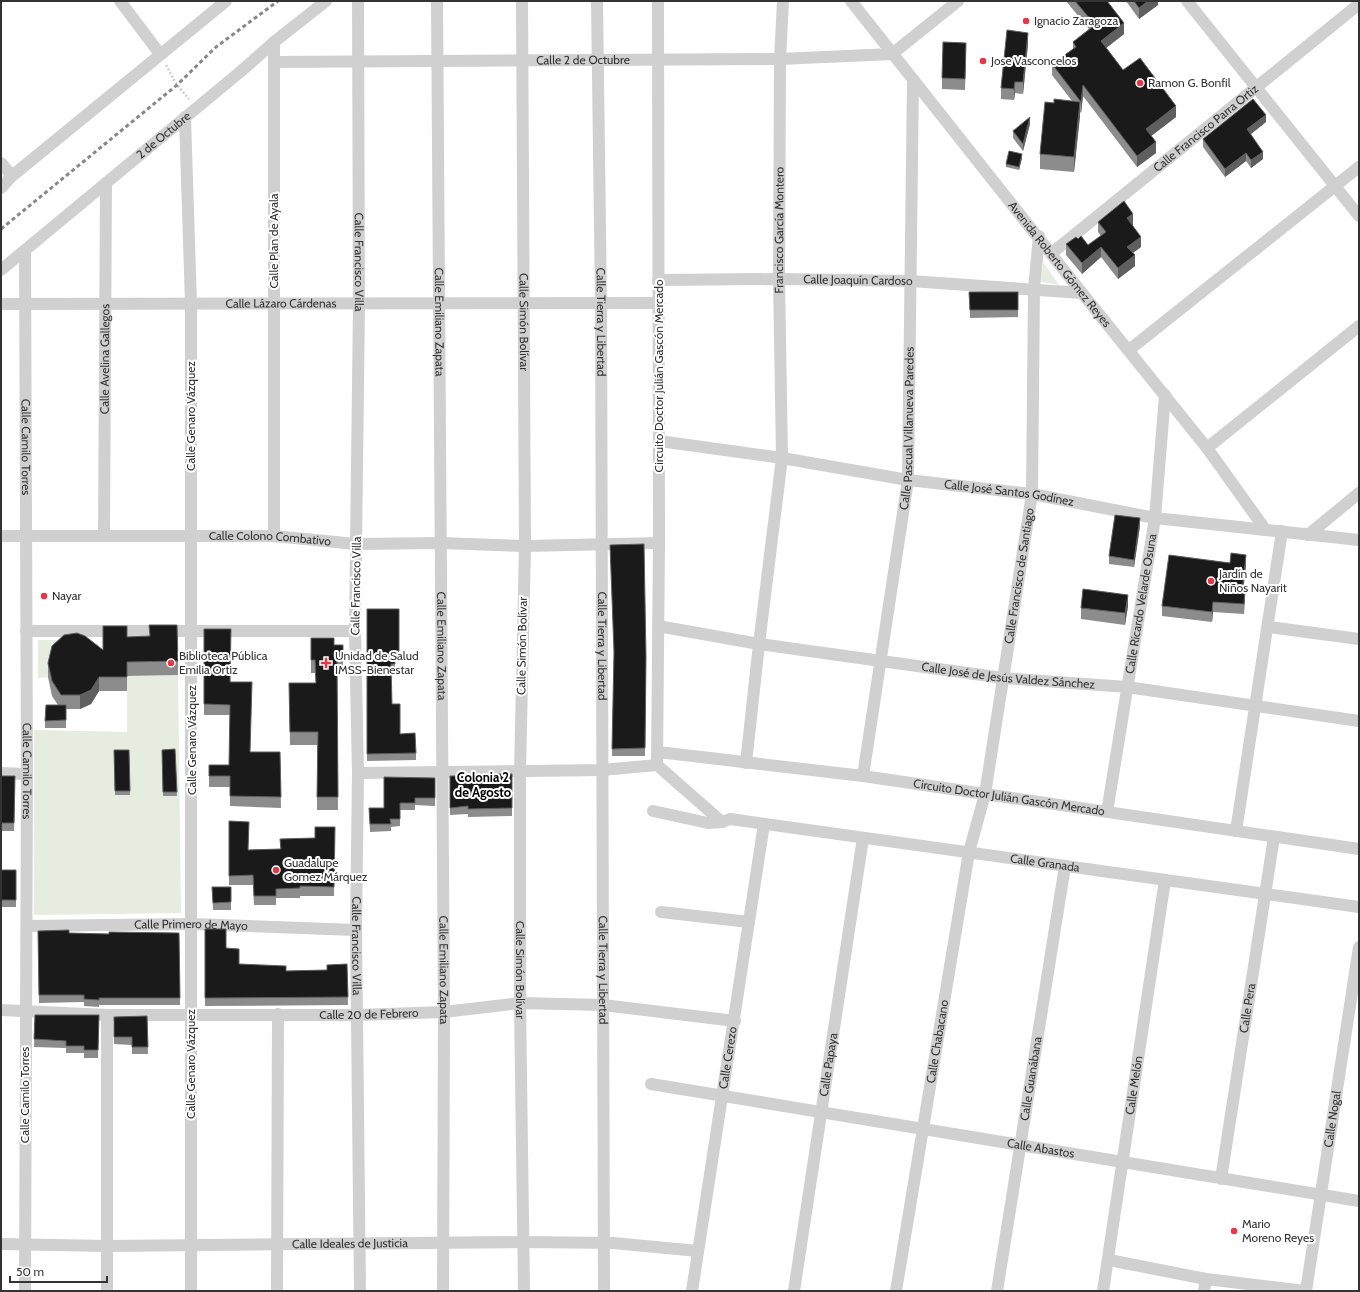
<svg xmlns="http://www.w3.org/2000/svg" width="1360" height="1292" font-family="Cabin,sans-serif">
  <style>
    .green { fill: #e6ecdf }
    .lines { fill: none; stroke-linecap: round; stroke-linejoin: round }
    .path { stroke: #cdcdcd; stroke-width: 2.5; stroke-dasharray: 2 2; stroke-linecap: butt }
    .minor { stroke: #d0d0d0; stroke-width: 12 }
    .rail { stroke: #888; stroke-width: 3; stroke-dasharray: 4 3; stroke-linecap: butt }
    .wall { fill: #8c8c8c }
    .shaded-wall { fill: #5f5f5f }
    .building { fill: #1a1a1a; stroke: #5f5f5f }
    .poi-dot { fill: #e63946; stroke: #fff; stroke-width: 1.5 }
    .labels { text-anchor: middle; stroke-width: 4; stroke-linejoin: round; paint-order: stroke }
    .poi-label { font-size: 12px; fill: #333; stroke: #fff; text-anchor: start }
    .street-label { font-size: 12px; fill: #333; stroke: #fff }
    .neighbourhood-label { font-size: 13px; font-weight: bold; fill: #000; stroke: #fff }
  </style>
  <rect width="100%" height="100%" fill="#fff"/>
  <path class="green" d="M1043 262 1059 285 1041 282Z
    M38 640H64L48 677 38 678Z
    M178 675 181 913 34 915V730L127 732V676Z"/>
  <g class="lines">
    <path class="path" d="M166 65 177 85 189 99"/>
    <g class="minor">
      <path d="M120 1 160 54"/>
      <path id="s1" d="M358 1 359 303 355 631 358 773 356 930 360 1291"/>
      <path id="s2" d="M437 1 444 1012 443 1291"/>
      <path id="s3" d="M522 1 525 546 520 772V1003L524 1291"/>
      <path id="s4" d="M597 1 601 303 604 1291"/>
      <path id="s5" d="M851 1 1082 293 1207 448 1265 529"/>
      <path d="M1187 1 1359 216"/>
      <path d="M274 42V536"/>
      <path id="s6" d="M274 62 780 59 892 54 958 1"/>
      <path d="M185 117 191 304V1291"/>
      <path d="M1 163 12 176"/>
      <path d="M1 188 12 176 226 1"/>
      <path id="s7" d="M25 251 27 774 25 1291"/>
      <path id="s8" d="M1052 253 1359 4"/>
      <path id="s9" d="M1 270 240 72 274 42 326 1"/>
      <path id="s10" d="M658 280 779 279 910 281 1082 293"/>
      <path id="s11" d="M1 304 658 303"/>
      <path d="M1129 350 1359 167"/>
      <path id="s12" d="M659 441 782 458 908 480 1032 494 1155 518 1359 540"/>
      <path d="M1207 448 1359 326"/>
      <path d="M1308 535 1359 493"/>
      <path id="s13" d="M1 536H274L356 544 441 543 525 546 659 543"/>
      <path id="s14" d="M104 536 106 183"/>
      <path id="s15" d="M658 626 759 644 1003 678 1127 687 1359 721"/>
      <path d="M1269 627 1359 639"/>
      <path d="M26 631H355"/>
      <path id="s16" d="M658 752 863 776 1359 849"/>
      <path id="s17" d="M746 763 759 644 782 458 779 279 780 59 783 1"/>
      <path d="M657 765 659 543 658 1"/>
      <path id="s18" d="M657 765 722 822 730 819 1359 907"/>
      <path d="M1 773 27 774"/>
      <path d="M358 773 602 770 657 765"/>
      <path id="s19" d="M863 776 908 480 913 79"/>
      <path d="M653 811 708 823 722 822"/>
      <path id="s20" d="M1107 812 1155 518 1165 395"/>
      <path d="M1236 831 1282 531"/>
      <path d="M661 912 749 922"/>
      <path id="s21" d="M27 926 192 924 356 930"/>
      <path id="s22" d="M1 1010 107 1015H358L444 1012 520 1003 603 1005 735 1021"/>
      <path id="s23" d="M651 1084 1359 1201"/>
      <path id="s24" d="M1221 1179 1274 837"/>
      <path id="s25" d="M1 1244 107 1246 523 1242 613 1243 698 1251"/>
      <path d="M1109 1260 1206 1279 1306 1291"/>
      <path d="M107 1291V1015"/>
      <path d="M277 1291 278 1014"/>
      <path id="s26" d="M692 1291 764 824"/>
      <path id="s27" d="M794 1291 863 838"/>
      <path id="s28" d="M896 1291 969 852 985 794 1032 494 1034 289 1039 236"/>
      <path id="s29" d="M997 1291 1065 866"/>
      <path id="s30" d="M1103 1291 1165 880"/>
      <path d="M1204 1291 1206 1279"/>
      <path id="s31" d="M1306 1291 1359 947"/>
    </g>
    <path class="rail" d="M1 229 177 85 216 47 278 1"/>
  </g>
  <path class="wall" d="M1066 1H1107L1124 34 1106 48 1123 70 1176 117 1151 136 1156 153 1137 167 1083 96 1081 113 1080 112 1074 172 1040 169V154L1054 103 1072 101 1052 75V64L1073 49V42L1089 29Z
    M1126 1H1158V5L1139 19Z
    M1028 44 1023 94 1015 93 1014 100 1001 99V88Z
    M966 54 965 90 942 89V78Z
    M1266 122 1251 134 1263 159 1251 168 1246 161 1225 177 1203 147V139Z
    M1030 124 1023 151 1013 138V131Z
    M1022 158 1019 170 1006 167V164Z
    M1098 222 1133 225H1132L1141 247 1133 253 1135 266 1118 279 1101 257 1082 274 1066 255V244L1078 239 1088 245 1101 236 1098 232Z
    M969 292H1018V317L970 318Z
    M1140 526 1134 567 1109 564V556Z
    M1246 565 1243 592 1245 602 1244 614 1213 612 1212 622 1162 616V606Z
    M1128 606 1125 625 1081 619V608Z
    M367 609H399V658H395V671H391L392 704 400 734 416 753V760L367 761Z
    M204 629 231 682 250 752H280L281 808 230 806V787H209V765H229L230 715H204Z
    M127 637 178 661V675L127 676V691H99L91 704 80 709H66V728H45V721L58 705 52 696 48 677V663L103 650Z
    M311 638 334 645H343V673H337L338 810H317V745H290L289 683H316L315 673H311Z
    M614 657 646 664 645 756H612Z
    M175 749 177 796H163L162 750Z
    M114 750H129L130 795H115Z
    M512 774V816L468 817V814L450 815V776Z
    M1 776 15 784 14 831H1Z
    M435 778V806L415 805V810H400V826L391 827V831L370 832 369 808H384Z
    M229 821 248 850 280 849V839L315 838 335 827 334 896H300V898H276V905H254L253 885H229Z
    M1 870H16V907H1Z
    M212 887H231V910H213Z
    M205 929 226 948 239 964 286 971 327 970 347 964 348 1005 205 1006Z
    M38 931 69 933 109 934 179 933 180 1005H99V1007L84 1006V1002L39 1003Z
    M35 1015H99L98 1058H84V1053H66V1048L34 1047Z
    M147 1016 148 1054H132V1045L114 1044V1017Z"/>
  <path class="shaded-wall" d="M1148 1H1158V5L1139 19V8Z
    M1124 23V34L1101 52V41Z
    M1028 33V44L1023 94V82Z
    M1015 82V93L1014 100V89Z
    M1083 85V96L1081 113V102Z
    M1080 102V117L1074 172V157Z
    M1176 106V117L1146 140V129Z
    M1266 115V122L1247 137V129Z
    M1030 117V124L1023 151V144Z
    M1156 142V153L1137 167V156Z
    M1263 152V159L1251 168V160Z
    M1246 153V161L1225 177V169Z
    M1022 154V158L1019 170V167Z
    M1133 214V225L1127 229V218Z
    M1141 237V247L1127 257V247Z
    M1101 247V257L1082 274V263Z
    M1135 255V266L1118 279V268Z
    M1140 518V526L1134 567V560Z
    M1246 555V565L1242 602V592Z
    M1128 595V606L1125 625V613Z
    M1213 602V612L1212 622V612Z
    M99 677V691L91 704 80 709V695Z"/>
  <path class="building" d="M1075 1H1107L1124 23 1101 41 1123 70 1140 58 1176 106 1146 129 1156 142 1137 156 1083 85 1081 102 1052 64 1076 47 1073 42 1095 25Z
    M1134 1H1148L1139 8Z
    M1007 30 1028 33 1023 82H1015L1014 89 1001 88Z
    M943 42 966 43 965 79 942 78Z
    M1054 99 1080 102 1074 157 1040 154 1045 102 1054 103Z
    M1253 99 1266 115 1247 129 1263 152 1251 160 1246 153 1225 169 1203 139Z
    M1030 117 1023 144 1013 131Z
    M1009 151 1022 154 1019 167 1006 164Z
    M1124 201 1133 214 1127 218 1141 237 1127 247 1135 255 1118 268 1101 247 1082 263 1066 244 1076 237 1078 239 1081 236 1088 245 1106 232 1098 222Z
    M969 292H1018V310H970Z
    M1115 515 1140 518 1134 560 1109 556Z
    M644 544 646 657 645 748 612 749 614 652 610 545Z
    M1231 553 1246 555 1242 592H1245L1244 604 1213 602 1212 612 1162 606 1169 555 1230 563Z
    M1083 589 1128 595 1125 613 1081 608Z
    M367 609H399V651H394L395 664H391L392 704H400V734L415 733 416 753 367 754Z
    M149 625H177L178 661 127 662V677H99L91 690 80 695H61L52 681 48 663 52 646 64 635 77 633 85 636 103 650V626H127V637L150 636Z
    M204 629H231L230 682H252L250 752H280L281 797 230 796V776H209V765H229L230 705 204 704Z
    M311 638H334V645H343V660H337L338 797H317L318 732H290L289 683H316L315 660H311Z
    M46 705H66V720L45 721Z
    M175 749 177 792H163L162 750Z
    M114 750H129L130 791H115Z
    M468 774H512V808L468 809V806L450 808V776H468Z
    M1 776H15L14 823H1Z
    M384 777 435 778V798H415V803H400V819H390L391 824H370L369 808H384Z
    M229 821 249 822 248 850 281 849 280 839 315 838V827H335L334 887 300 886V888L276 889V896H254L253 875 229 876Z
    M1 870H16V900H1Z
    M212 887H231V902L213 903Z
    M205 929H226V948L239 949V964L286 966V971L327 970V965L347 964 348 997 205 998Z
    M69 930V933L109 934V932L179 933 180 998H99V1000L84 999V995H39L38 931Z
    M35 1015H99L98 1050H84V1046H66V1041L34 1039Z
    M147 1016 148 1047H132V1037H114V1017Z"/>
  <g class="poi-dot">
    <circle cx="1026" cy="21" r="4"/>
    <circle cx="983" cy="61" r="4"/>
    <circle cx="1140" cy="83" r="4"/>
    <circle cx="1211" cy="581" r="4"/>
    <circle cx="44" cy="596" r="4"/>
    <circle cx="171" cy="663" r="4"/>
    <path d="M324 657h4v4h4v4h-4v4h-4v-4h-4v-4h4z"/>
    <circle cx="276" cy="870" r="4"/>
    <circle cx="1234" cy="1231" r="4"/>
  </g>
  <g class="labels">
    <g class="poi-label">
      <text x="1034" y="25">Ignacio Zaragoza</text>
      <text x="991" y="65">Jose Vasconcelos</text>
      <text x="1148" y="87">Ramon G. Bonfil</text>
      <text x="1219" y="578">Jardín de<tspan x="1219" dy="14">Niños Nayarit</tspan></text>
      <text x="52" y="600">Nayar</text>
      <text x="179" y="660">Biblioteca Pública<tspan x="179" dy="14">Emilia Ortiz</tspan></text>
      <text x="335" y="660">Unidad de Salud<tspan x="335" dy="14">IMSS-Bienestar</tspan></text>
      <text x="284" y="867">Guadalupe<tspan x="284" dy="14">Gomez Márquez</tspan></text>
      <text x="1242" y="1228">Mario<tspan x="1242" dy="14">Moreno Reyes</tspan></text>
    </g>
    <g class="street-label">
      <text dy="4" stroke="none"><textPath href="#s6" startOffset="309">Calle 2 de Octubre</textPath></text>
      <text dy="4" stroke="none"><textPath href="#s8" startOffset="198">Calle Francisco Parra Ortiz</textPath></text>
      <text dy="4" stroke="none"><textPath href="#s9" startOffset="211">2 de Octubre</textPath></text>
      <text dy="4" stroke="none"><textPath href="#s17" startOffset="535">Francisco García Montero</textPath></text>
      <text transform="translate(274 241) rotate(-90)" y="4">Calle Plan de Ayala</text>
      <text dy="4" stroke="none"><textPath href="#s1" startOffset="261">Calle Francisco Villa</textPath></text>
      <text dy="4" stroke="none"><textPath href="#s5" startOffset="336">Avenida Roberto Gómez Reyes</textPath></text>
      <text dy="4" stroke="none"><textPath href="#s10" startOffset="200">Calle Joaquín Cardoso</textPath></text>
      <text dy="4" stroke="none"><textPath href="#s11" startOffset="280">Calle Lázaro Cárdenas</textPath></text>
      <text dy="4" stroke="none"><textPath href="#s2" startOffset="321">Calle Emiliano Zapata</textPath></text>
      <text dy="4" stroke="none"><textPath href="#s3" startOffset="321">Calle Simón Bolívar</textPath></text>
      <text dy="4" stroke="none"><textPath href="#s4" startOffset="321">Calle Tierra y Libertad</textPath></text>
      <text dy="4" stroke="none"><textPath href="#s14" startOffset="177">Calle Avelina Gallegos</textPath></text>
      <text transform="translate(659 376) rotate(-90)" y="4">Circuito Doctor Julián Gascón Mercado</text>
      <text transform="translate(191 416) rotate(-90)" y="4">Calle Genaro Vázquez</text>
      <text dy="4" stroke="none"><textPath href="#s19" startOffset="351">Calle Pascual Villanueva Paredes</textPath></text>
      <text dy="4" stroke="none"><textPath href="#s7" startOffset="196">Calle Camilo Torres</textPath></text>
      <text dy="4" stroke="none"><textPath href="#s12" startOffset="354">Calle José Santos Godínez</textPath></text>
      <text dy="4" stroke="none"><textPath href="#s13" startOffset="269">Calle Colono Combativo</textPath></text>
      <text dy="4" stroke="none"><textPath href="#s28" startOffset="726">Calle Francisco de Santiago</textPath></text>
      <text transform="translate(356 586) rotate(-89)" y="4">Calle Francisco Villa</text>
      <text dy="4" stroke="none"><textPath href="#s20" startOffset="211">Calle Ricardo Velarde Osuna</textPath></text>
      <text dy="4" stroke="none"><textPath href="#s2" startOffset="645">Calle Emiliano Zapata</textPath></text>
      <text transform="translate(522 646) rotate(-89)" y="4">Calle Simón Bolívar</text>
      <text dy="4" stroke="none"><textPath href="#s4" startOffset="645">Calle Tierra y Libertad</textPath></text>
      <text dy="4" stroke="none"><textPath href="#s15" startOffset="354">Calle José de Jesús Valdez Sánchez</textPath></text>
      <text transform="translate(192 740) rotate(-90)" y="4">Calle Genaro Vázquez</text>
      <text dy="4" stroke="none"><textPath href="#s7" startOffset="520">Calle Camilo Torres</textPath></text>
      <text dy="4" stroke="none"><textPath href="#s16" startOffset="354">Circuito Doctor Julián Gascón Mercado</textPath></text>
      <text dy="4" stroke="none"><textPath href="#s18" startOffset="413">Calle Granada</textPath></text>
      <text dy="4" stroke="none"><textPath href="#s21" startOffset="164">Calle Primero de Mayo</textPath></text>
      <text dy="4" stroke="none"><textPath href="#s1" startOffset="945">Calle Francisco Villa</textPath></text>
      <text dy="4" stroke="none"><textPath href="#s2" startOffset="969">Calle Emiliano Zapata</textPath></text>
      <text dy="4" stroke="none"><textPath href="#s3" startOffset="969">Calle Simón Bolívar</textPath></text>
      <text dy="4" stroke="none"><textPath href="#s4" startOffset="969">Calle Tierra y Libertad</textPath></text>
      <text dy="4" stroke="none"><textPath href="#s24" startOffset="173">Calle Pera</textPath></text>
      <text dy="4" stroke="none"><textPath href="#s22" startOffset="368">Calle 20 de Febrero</textPath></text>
      <text dy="4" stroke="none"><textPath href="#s28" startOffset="253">Calle Chabacano</textPath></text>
      <text dy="4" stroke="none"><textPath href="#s26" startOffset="236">Calle Cerezo</textPath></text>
      <text transform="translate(191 1064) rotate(-90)" y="4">Calle Genaro Vázquez</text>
      <text dy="4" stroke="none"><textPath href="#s27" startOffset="229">Calle Papaya</textPath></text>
      <text dy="4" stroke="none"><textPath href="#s29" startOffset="215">Calle Guanábana</textPath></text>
      <text dy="4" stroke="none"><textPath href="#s30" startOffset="208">Calle Melón</textPath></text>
      <text transform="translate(25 1095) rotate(-90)" y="4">Calle Camilo Torres</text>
      <text dy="4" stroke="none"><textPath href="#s31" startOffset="174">Calle Nogal</textPath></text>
      <text dy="4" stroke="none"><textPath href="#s23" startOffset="395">Calle Abastos</textPath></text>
      <text dy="4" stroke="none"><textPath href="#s25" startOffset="349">Calle Ideales de Justicia</textPath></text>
    </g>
    <g class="neighbourhood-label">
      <text x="483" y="782">Colonia 2<tspan x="483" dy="15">de Agosto</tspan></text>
    </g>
  </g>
  <rect width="1360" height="1292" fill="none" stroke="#333333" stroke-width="4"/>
  <path d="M10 1276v6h97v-6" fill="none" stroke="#333333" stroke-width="2"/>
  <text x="16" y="1276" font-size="12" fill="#333333" stroke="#ffffff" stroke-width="3" paint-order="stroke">50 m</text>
</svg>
